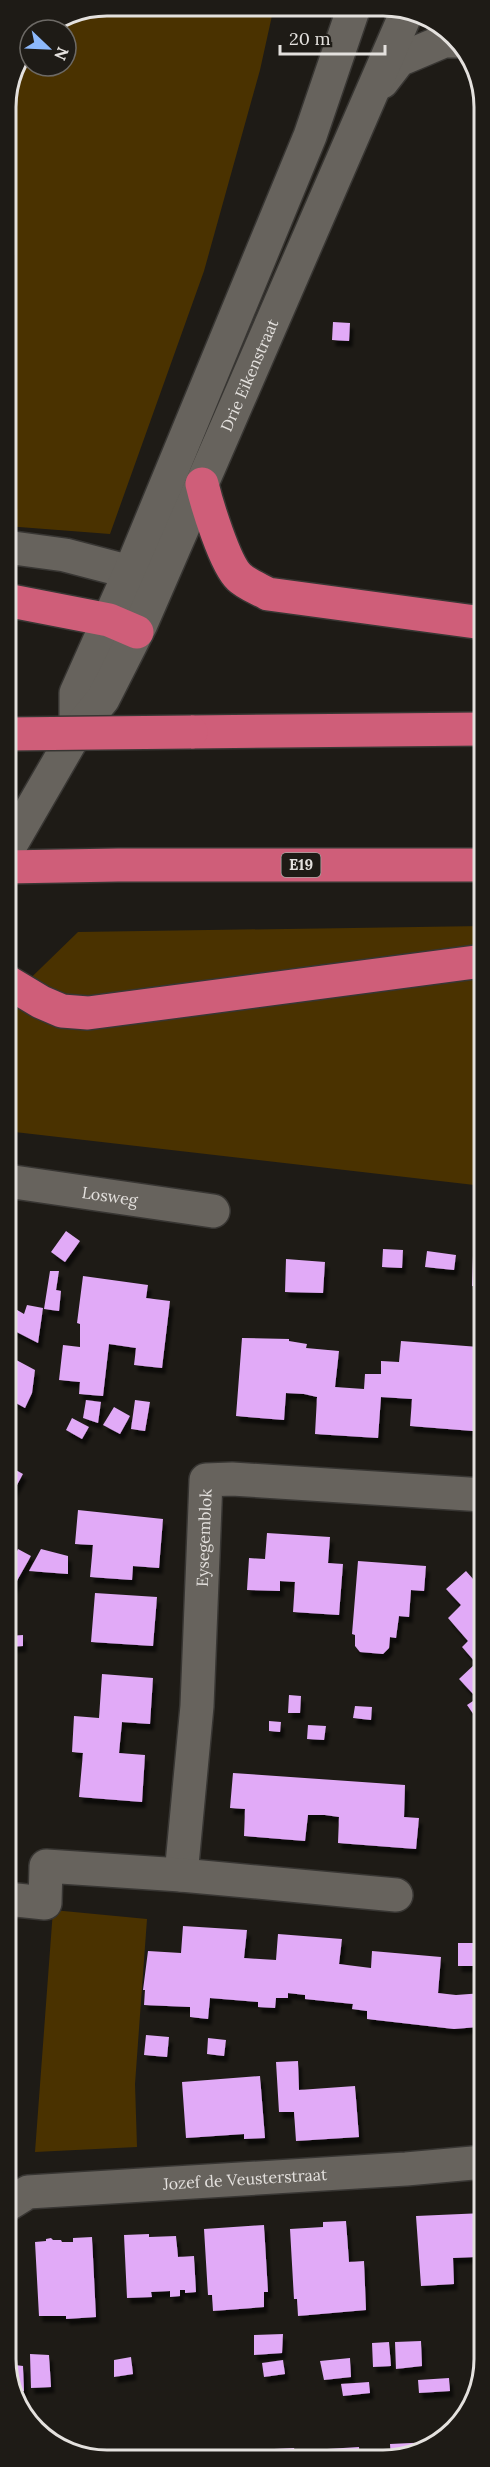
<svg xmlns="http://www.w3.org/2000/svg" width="490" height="2467" font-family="Lora,serif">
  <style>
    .green { fill: #4a3200 }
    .building { fill: #e1aaf7; filter: url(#shadow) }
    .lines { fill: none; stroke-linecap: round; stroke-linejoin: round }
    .minor-casing { stroke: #383633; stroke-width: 36 }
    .highway-casing { stroke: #383633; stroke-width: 36 }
    .minor { stroke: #67635d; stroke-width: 33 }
    .highway { stroke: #cf5e79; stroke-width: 33 }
    .highway-bridge-casing { stroke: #383633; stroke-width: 36; stroke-linecap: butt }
    .highway-bridge { stroke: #cf5e79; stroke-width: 33 }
    .labels { text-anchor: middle; stroke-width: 6; stroke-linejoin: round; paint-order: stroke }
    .shield { fill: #1e1b16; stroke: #a9a6a2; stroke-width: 1.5 }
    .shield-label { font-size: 15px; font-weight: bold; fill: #e4e1de }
    .street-label { font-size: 16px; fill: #e4e1de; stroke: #1e1b16 }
    .rim { fill: none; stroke: #e4e1de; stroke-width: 3 }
  </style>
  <defs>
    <filter id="shadow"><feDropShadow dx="3.5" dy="6" stdDeviation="1.5" flood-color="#0009"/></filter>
  </defs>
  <rect width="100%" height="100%" fill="#1e1b16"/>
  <path class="green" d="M273 11 260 70 204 271 110 534 6 526V102L30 49V66H66V30H45L69 14Z
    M483 926V1186L6 1131V1002L78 932Z
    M53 1910 147 1919 135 2084 137 2147 35 2152Z"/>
  <path class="building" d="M333 322 350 323 349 341 332 340Z
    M66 1231 80 1241 65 1262 51 1252Z
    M383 1249 403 1250 402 1268 382 1267Z
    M427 1251 456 1255 454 1270 425 1267Z
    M473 1256H483V1287L472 1286Z
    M286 1259 325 1262 323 1293 285 1292Z
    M50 1271H59L56 1290 61 1291 59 1311 44 1309Z
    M83 1276 148 1285 146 1298 170 1301 162 1368 134 1365 136 1348 109 1344 103 1396 79 1394 80 1382 59 1380 63 1345 80 1347V1324L77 1323Z
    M7 1304 24 1314 27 1305 43 1308 38 1343 7 1327Z
    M242 1338 289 1339V1341L307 1344 306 1348 339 1351 335 1387 364 1389 365 1374H381V1361L399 1362 401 1341 479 1347 473 1431 410 1426 412 1399 381 1397 378 1438 315 1434 317 1397 304 1394 286 1393 284 1420 236 1416Z
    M7 1355 35 1370 32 1393 25 1408 7 1398Z
    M86 1400 101 1402 98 1423 83 1418Z
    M135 1400 150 1402 145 1431 131 1429Z
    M114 1407 130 1416 120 1434 103 1425Z
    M72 1418 89 1427 82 1439 66 1430Z
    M7 1465 23 1474 13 1492 7 1489Z
    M78 1510 163 1519 159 1568 133 1566 132 1580 90 1577 93 1545 75 1544Z
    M267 1533 330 1537 328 1563 343 1564 339 1615 293 1612 295 1582 280 1581V1591L247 1590 249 1558 265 1559Z
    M18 1549 31 1556 10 1593 7 1591V1571Z
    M41 1549 68 1556V1574L29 1571Z
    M358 1561 426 1566 424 1591 411 1590 409 1617 399 1616 396 1638 390 1637 389 1648 383 1654 360 1652 355 1646V1635L352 1634Z
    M466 1571 481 1588 484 1587V1693L482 1690 474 1695 459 1679 476 1663 462 1647 468 1641 448 1618 461 1605 446 1589Z
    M95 1593 157 1597 153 1646 91 1642Z
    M23 1635V1646L7 1647V1636Z
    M7 1654H13L12 1671H7Z
    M102 1674 153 1678 150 1724 122 1722 119 1753 145 1755 142 1802 79 1797 83 1753 72 1752 74 1716 99 1718Z
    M289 1695 301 1696 300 1713H288Z
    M479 1697 484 1703V1709L474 1715 467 1705Z
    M355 1706 372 1707 371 1720 353 1718Z
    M269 1721 281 1722 280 1732 269 1731Z
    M308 1725 326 1726 324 1740 307 1739Z
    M233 1773 405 1785 404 1817 419 1818 416 1849 338 1843 339 1817 325 1815H308L305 1841 244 1836 245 1809 230 1808Z
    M183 1926 247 1930 244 1958 276 1960 278 1934 342 1939 339 1964 371 1968 372 1951 441 1957 438 1993 456 1995 483 1993 484 2101H479L475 2050 478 2027 454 2029 367 2019V2011L352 2009 353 2004 305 1999V1995L288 1993V1998H276L275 2008 258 2007V2002L210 1998 208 2019 190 2017V2007L144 2005 145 1990H143L148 1951 181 1953Z
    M458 1943H474L473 1966H458Z
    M146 2035 169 2037 167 2057 144 2055Z
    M208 2038 226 2040 224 2056 207 2054Z
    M298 2061 299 2090 355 2086 359 2137 296 2141 294 2112H279L276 2062Z
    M260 2076 265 2138 244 2139V2134L186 2138 182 2082Z
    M484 2213V2283H478L475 2257 453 2258 454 2284 421 2286 416 2216Z
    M346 2221 349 2262 364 2261 366 2310 298 2316 297 2299H294L290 2229 323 2227V2222Z
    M264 2225 268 2292H264V2307L213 2311 212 2295H208L204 2229Z
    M149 2234V2237L176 2236 178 2257 194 2256 196 2292 185 2293V2290H180V2296L170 2297V2291L151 2292 152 2297 127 2298 124 2235Z
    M92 2237 96 2317 66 2319V2316H39L35 2242 46 2241V2239L51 2238 53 2240H61L62 2242H73V2238Z
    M7 2302H9L11 2346H7Z
    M283 2334 282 2353 254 2355V2335Z
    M421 2341 422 2366 396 2369 395 2342Z
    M389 2342 391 2366 373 2367 372 2343Z
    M30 2354 49 2355 51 2387 31 2388Z
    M131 2357 133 2374 114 2377V2360Z
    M350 2358 351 2377 324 2380 320 2361Z
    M283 2360 285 2374 264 2377 262 2363Z
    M15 2365 23 2366 24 2391 16 2392 8 2376H14Z
    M449 2378 450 2391 419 2393 418 2380Z
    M369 2382 370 2393 343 2396 341 2384Z
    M432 2442 395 2460H391L390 2444Z
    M359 2447 360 2460H233V2451L294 2448 295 2451Z
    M201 2453V2459H170L169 2455Z"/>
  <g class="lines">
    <defs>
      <g id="minor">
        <path d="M382 82 399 60 444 41H459"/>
        <path d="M6 547 65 555 130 572"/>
        <path d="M76 732V693L130 572 310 136 353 10"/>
        <path id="s1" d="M6 853 76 732 103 699 141 624 408 9"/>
        <path id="s2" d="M7 1181 213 1211"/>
        <path id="s3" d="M181 1875 197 1706 206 1480 232 1479 484 1495"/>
        <path d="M7 1899 45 1903 46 1866 181 1875 396 1895"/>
        <path id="s4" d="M7 2205 28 2192 406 2169 484 2162"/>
      </g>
      <path id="highway" d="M202 484C207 505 225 564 239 577 246 584 259 589 268 594L483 623
        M6 600 109 620 137 632
        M191 732 483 729
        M6 867 118 865H483
        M6 981 41 1002 62 1011 88 1013 483 961"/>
    </defs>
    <use href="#minor" class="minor-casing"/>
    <use href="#highway" class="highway-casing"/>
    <use href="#minor" class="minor"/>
    <use href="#highway" class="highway"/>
    <defs>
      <path id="highway-bridge" d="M6 734 191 732"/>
    </defs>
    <use href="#highway-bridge" class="highway-bridge-casing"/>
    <use href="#highway-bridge" class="highway-bridge"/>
  </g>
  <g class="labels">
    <rect class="shield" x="281.5" y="853" width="39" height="24" rx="4.5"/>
    <g class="shield-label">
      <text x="301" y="870">E19</text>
    </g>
    <g class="street-label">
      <text dy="6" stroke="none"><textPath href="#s1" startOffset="538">Drie Eikenstraat</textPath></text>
      <text dy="6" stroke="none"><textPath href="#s2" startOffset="104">Losweg</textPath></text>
      <text dy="6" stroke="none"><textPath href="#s3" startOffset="338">Eysegemblok</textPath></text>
      <text dy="6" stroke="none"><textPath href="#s4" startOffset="242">Jozef de Veusterstraat</textPath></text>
    </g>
  </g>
  <path d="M0 0H490V2467H0ZM107 16H383A91 91 0 0 1 474 107V2359A91 91 0 0 1 383 2450H107A91 91 0 0 1 16 2359V107A91 91 0 0 1 107 16Z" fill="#1e1b16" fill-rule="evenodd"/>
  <path class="rim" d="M107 16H383A91 91 0 0 1 474 107V2359A91 91 0 0 1 383 2450H107A91 91 0 0 1 16 2359V107A91 91 0 0 1 107 16Z"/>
  <g transform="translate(48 48) rotate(113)"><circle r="28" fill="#1e1b16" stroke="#6d6a66" stroke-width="1.5"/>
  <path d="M0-4.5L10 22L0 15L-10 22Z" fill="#8db9fc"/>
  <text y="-9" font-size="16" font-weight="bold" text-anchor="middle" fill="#e4e1de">N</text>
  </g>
  <path d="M280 45v9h105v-9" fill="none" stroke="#e4e1de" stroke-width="3"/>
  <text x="289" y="45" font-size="18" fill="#e4e1de" stroke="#1e1b16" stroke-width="4.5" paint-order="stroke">20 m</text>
</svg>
